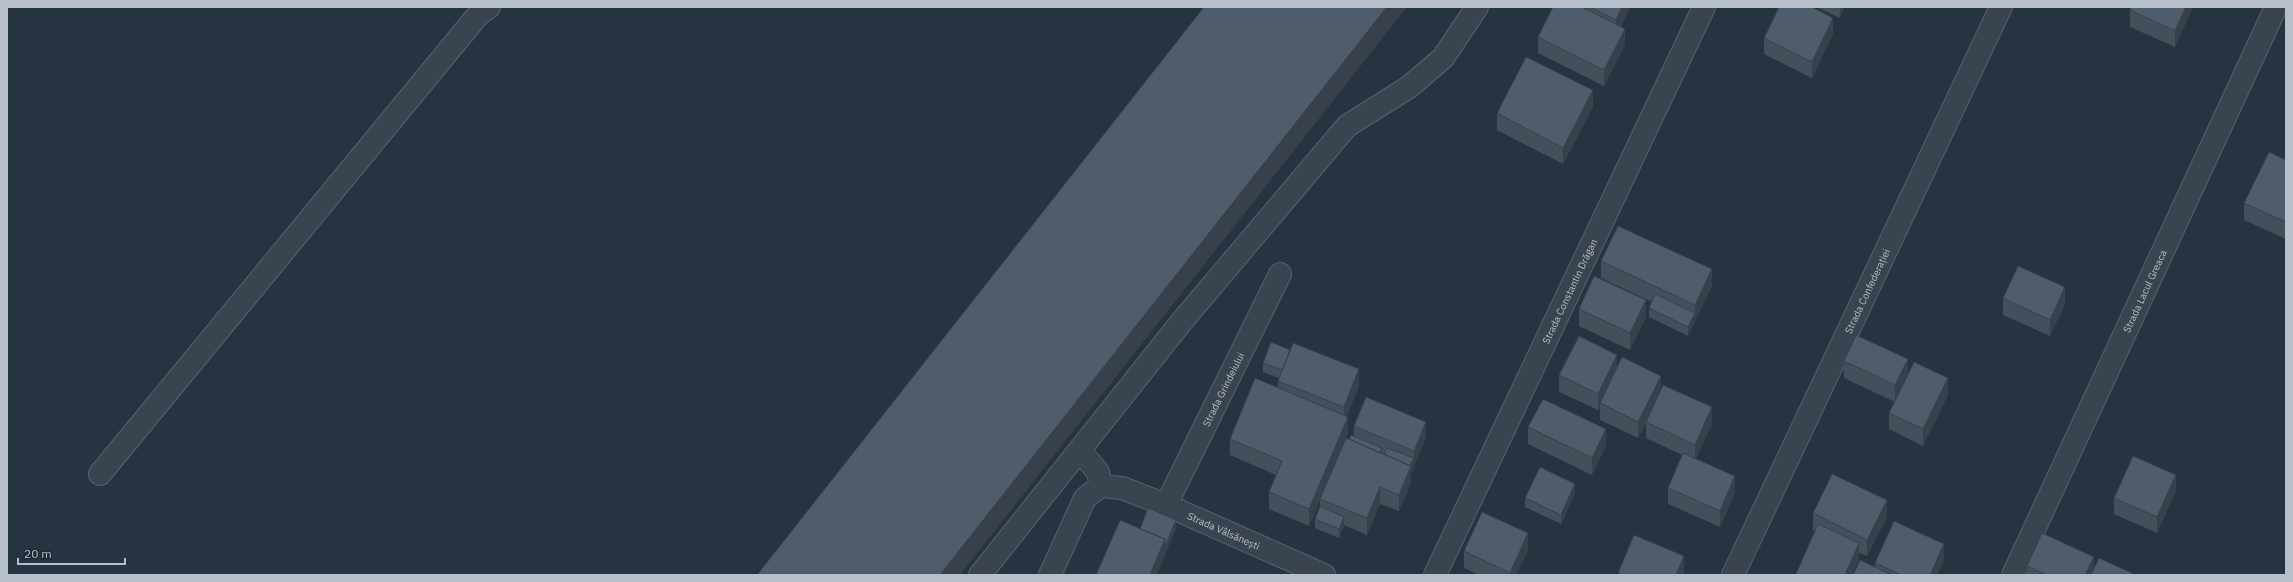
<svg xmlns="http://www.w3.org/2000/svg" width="2293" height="582" font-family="'IBM Plex Sans',sans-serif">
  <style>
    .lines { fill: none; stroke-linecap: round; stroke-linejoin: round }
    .minor-casing { stroke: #58626d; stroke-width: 24 }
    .minor { stroke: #3a4450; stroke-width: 22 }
    .wall { fill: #444f5c }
    .shaded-wall { fill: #37404b }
    .building { fill: #4f5c6b; stroke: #37404b }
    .labels { text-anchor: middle; stroke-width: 3.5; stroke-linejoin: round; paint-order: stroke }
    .street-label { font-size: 10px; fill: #b6bfca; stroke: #1f2935 }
  </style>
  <rect width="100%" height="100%" fill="#263340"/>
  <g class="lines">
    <defs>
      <g id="minor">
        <path d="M1080 451 1098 472 1101 486"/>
        <path d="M100 474 478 15 489 7"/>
        <path id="s1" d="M1166 505 1280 274"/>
        <path d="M980 575 1183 320 1347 126 1409 87 1443 58 1477 7"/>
        <path id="s2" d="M1050 575 1085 498 1101 486 1122 488 1166 505 1324 575"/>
        <path id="s3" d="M1435 575 1704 7"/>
        <path id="s4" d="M1733 575 2001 7"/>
        <path id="s5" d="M2013 575 2276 7"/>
      </g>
    </defs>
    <use href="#minor" class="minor-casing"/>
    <use href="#minor" class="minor"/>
  </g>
  <path class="wall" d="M1553 7H1630L1621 27 1625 45 1604 86 1538 53V37Z
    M1816 7H1844L1840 18Z
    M2193 7 2175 47 2130 27V10Z
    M1833 34 1812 78 1764 54V38Z
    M1593 107 1563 164 1497 130V113Z
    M2286 160V239L2244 220V203Z
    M1601 261 1712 286 1688 336 1649 317V308L1652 302 1601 278Z
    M2003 298 2065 304 2050 336 2003 315Z
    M1579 309 1646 317 1630 350 1579 326Z
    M1844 361 1908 375 1948 395 1923 446 1889 429V413L1895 402 1844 378Z
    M1263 363 1359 386 1347 416 1348 433 1323 492 1349 439 1354 436V426L1426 438 1411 473V482L1399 511 1380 504 1367 535 1344 525 1339 538 1315 528V519L1320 506V499L1309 526 1269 509V492L1276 475 1230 455V439L1278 388V381L1279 378 1263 372Z
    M1617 367 1661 389 1712 424 1696 458 1735 493 1720 527 1668 504V488L1682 455 1646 438V424L1638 438 1600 420V407L1598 410 1559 392V375Z
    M1528 427 1606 446 1592 475 1528 444Z
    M2176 491 2157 533 2114 514V498Z
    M1575 493 1561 524 1525 507V498Z
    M1813 513 1887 517 1867 556 1859 553V559L1852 575H1796V574L1815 531 1813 530Z
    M1528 550 1516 575H1479L1464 568V551Z
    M1944 560 1937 575H1853L1875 567V563Z
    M2027 566 2094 569 2136 575H2027Z"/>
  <path class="shaded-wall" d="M1387 7H1407L960 575H940Z
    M1622 7H1630L1616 36V20Z
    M1840 7H1844L1840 18Z
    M2186 7H2193L2175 47V31Z
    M1833 18V34L1812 78V62Z
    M1625 29V45L1604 86V70Z
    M1593 90V107L1563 164V148Z
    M1712 269V286L1688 336V327L1695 313V305Z
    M2065 287V304L2050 336V320Z
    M1646 300V317L1630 350V333Z
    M1617 355V371L1600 403V407L1598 410V394Z
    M1908 359V376L1895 402V385Z
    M1359 369V386L1344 424V407Z
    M1661 376V393L1646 422V424L1638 438V422Z
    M1948 378V395L1923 446V429Z
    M1712 407V424L1695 461V445Z
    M1348 417V433L1309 526V509Z
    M1426 422V438L1411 473V482L1399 511V495L1414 458V451Z
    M1606 429V446L1592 475V458Z
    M2176 475V491L2157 533V517Z
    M1735 476V493L1720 527V511Z
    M1575 484V493L1561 524V515Z
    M1380 487V504L1367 535V518Z
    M1887 500V517L1867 556V540Z
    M1344 517V526L1339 538V529Z
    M1176 520V529L1157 575H1150L1165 539Z
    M1528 533V550L1516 575H1510V573Z
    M1859 543V559L1852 575H1845Z
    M1944 544V560L1937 575H1930Z
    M1684 556V573L1683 575H1676Z
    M2094 557V573L2093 575H2085Z"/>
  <path class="building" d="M1204 7H1387L940 575H757Z
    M1553 7H1582L1625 29 1604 70 1538 37Z
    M1590 7H1622L1616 20Z
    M1779 7H1812L1833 18 1812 62 1764 38Z
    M2131 7H2186L2175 31 2130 10Z
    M1526 57 1593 90 1563 148 1497 113Z
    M2269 152 2286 160V222L2244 203Z
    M1618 226 1712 269 1695 305 1601 261Z
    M2018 266 2065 287 2050 320 2003 298Z
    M1594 276 1646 300 1630 333 1579 309Z
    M1655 294 1695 313 1688 327 1649 308Z
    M1856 335 1908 359 1895 385 1844 361Z
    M1579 336 1617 355 1598 394 1559 375Z
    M1271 342 1290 350 1282 370 1263 363Z
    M1293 343 1359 369 1344 407 1278 381Z
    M1622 357 1661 376 1638 422 1600 403Z
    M1914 362 1948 378 1923 429 1889 413Z
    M1255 378 1348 417 1309 509 1269 492 1282 461 1230 439Z
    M1663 385 1712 407 1695 445 1646 422Z
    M1366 397 1426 422 1414 451 1354 426Z
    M1543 399 1606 429 1592 458 1528 427Z
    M1351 435 1382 448 1380 453 1349 439Z
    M1346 438 1411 466 1399 495 1380 487 1367 518 1320 499Z
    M1387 448 1414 458 1410 466 1384 454Z
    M1683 453 1735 476 1720 511 1668 488Z
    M2133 456 2176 475 2157 517 2114 498Z
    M1540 467 1575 484 1561 515 1525 498Z
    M1832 474 1887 500 1867 540 1813 513Z
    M1320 506 1344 517 1339 529 1315 519Z
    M1148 508 1176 520 1165 547V539L1140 529Z
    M1482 512 1528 533 1510 573 1464 551Z
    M1120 520 1165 539 1150 575H1096Z
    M1894 521 1944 544 1930 575H1901L1875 563Z
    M1818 524 1859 543 1845 575H1799L1796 574Z
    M2042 533 2094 557 2085 575H2047L2027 566Z
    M1634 535 1684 556 1676 575H1623L1618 573Z
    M2099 558 2136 575H2091Z
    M1860 560 1892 575H1853Z"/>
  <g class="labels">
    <g class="street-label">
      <text dy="4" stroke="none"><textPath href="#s3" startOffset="314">Strada Constantin Drăgan</textPath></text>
      <text dy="4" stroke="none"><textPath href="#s4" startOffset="314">Strada Confederației</textPath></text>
      <text dy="4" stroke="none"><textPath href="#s5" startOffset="313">Strada Lacul Greaca</textPath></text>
      <text dy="4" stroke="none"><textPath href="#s1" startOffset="129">Strada Grindeiului</textPath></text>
      <text dy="4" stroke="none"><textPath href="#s2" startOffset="236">Strada Vâlsănești</textPath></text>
    </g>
  </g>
  <rect width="2293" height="582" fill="none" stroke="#b6bfca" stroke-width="16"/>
  <path d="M18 558v6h107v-6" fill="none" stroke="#b6bfca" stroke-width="2"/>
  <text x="24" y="558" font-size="12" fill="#b6bfca" stroke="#1f2935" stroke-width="3" paint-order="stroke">20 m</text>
</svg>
